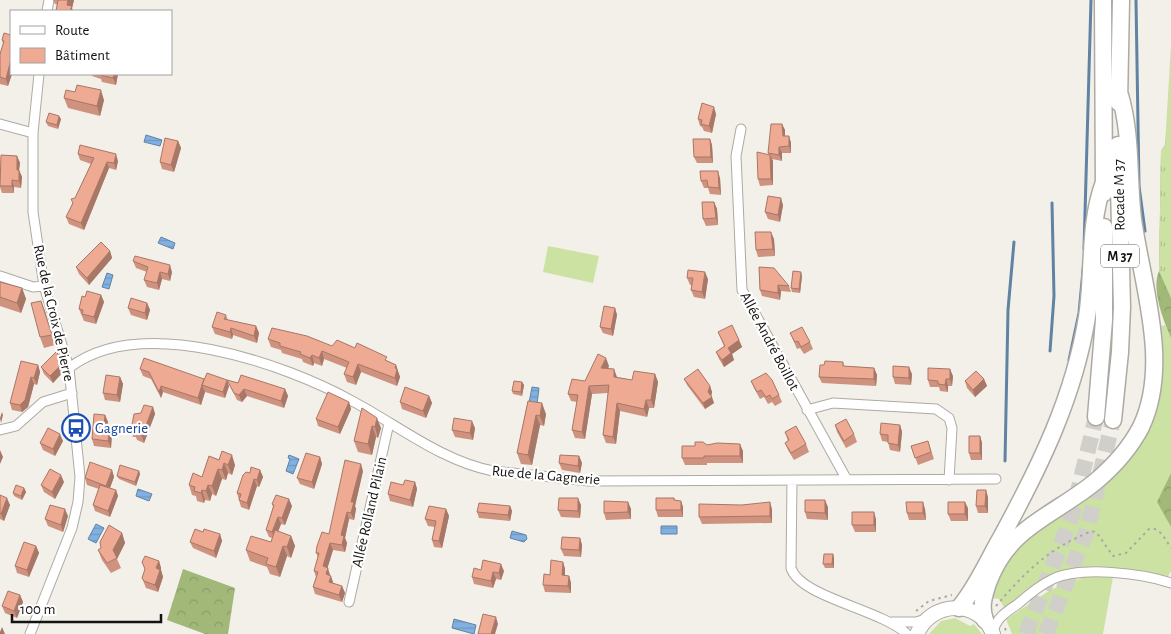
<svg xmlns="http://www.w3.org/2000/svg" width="1171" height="634" font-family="'Alegreya Sans',sans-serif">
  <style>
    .grass { fill: #cce2a3 }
    .forest { fill: url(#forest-crowns) }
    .park { fill: url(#park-tufts) }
    .water { fill: url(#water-rules); stroke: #6082a3 }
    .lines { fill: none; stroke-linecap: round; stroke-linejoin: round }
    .stream { stroke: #6082a3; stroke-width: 3 }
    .highway-tunnel { stroke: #d1cfc9; stroke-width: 16; stroke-dasharray: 16 8; stroke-linecap: butt }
    .street-casing { stroke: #adaaa4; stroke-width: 11 }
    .primary-casing { stroke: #adaaa4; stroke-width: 16 }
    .highway-casing { stroke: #adaaa4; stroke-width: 19 }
    .path { stroke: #a9a8a2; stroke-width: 2; stroke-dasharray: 2.5 4; stroke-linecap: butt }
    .street { stroke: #fff; stroke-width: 9 }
    .primary { stroke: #fff; stroke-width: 14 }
    .highway { stroke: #fff; stroke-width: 16 }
    .wall { fill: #ce927e }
    .shaded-wall { fill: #a77767 }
    .building { fill: #efaa93; stroke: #a77767 }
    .labels { text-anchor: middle; stroke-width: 4.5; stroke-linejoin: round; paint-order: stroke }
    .shield { fill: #fff; stroke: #5a5a58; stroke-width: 1 }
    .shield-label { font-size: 14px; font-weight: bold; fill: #141311 }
    .street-label { font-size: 15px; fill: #141311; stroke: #fff }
    .transit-label { font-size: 15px; fill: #164399; stroke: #fff; text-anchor: start }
  </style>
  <defs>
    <pattern id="forest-crowns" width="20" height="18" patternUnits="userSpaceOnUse" patternTransform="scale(1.25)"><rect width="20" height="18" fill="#a2b879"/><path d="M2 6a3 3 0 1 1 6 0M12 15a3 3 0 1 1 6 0" fill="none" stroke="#8b9d68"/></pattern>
    <pattern id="park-tufts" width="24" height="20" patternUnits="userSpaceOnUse" patternTransform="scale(1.25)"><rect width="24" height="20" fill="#cce2a3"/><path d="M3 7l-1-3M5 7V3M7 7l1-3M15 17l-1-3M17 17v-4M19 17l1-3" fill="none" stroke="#aec18b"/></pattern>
    <pattern id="water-rules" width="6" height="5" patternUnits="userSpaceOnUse" patternTransform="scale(1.25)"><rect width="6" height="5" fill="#81b1e2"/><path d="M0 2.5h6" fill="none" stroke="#6f97c1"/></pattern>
  </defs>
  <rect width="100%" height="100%" fill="#f2f0e9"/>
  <path class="grass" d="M548 246 599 256 593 283 543 272Z
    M1165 325 1171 338V473L1158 502 1171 527V571L1167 578C1140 572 1089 560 1064 572 1043 582 1024 597 1005 609L999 599 990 598 1000 571 1023 540 1094 493 1131 458 1143 437 1159 327Z
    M1084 577H1113L1103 634H1012L1006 619 1052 589Z
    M955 618 970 626 974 624 982 634H929L941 621Z"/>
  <path class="forest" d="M1171 93V338C1163 320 1151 289 1159 271L1161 151 1165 145Z
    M1171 473V527L1157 502Z
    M183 569 235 588 228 634H205L167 620Z"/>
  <path class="park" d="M1171 45V298L1159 271 1161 151 1165 145Z"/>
  <path class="water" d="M146 135 162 140 160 146 144 142Z
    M161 237 175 243 173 249 158 243Z
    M107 273 113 275 109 289 102 287Z
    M532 387 539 388 537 404 529 403Z
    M289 455 299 459 293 474 286 471 290 459 288 458Z
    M138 489 152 494 149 501 136 496Z
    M96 524 104 528 96 543 88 539Z
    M661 526H677V534H661Z
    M512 531 526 535 527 539 524 542 510 538Z
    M454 619 476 625 474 634 452 628Z"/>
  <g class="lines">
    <path class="stream" d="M1136 0 1139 186 1145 231
      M1084 249 1091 0
      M1050 351 1054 296 1052 203
      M1069 360 1079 313 1084 260
      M1005 461 1008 310 1014 242"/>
    <path class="highway-tunnel" d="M1026 634 1072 516 1096 417
      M1046 634 1087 530 1113 420"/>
    <defs>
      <path id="street" d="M47 11 49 0
        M0 124 33 133
        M741 129 736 156 742 290 847 480
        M0 276 33 287 44 286
        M69 368C140 313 284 363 354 402 399 426 442 461 493 471L589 481 996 479
        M807 410 833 403 936 409 949 418 952 428 949 480
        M0 430 16 426 43 402 72 393
        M792 481 791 568C800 597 880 609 907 634
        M349 602 389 423
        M892 622H916L926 619
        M993 632C996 618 1006 612 1018 604 1028 595 1040 585 1053 579 1081 566 1141 573 1171 583
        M30 634 72 528 78 502 80 477 69 368 44 286 33 212V133L39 74"/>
      <path id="primary" d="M917 634C931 600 980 599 993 634"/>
      <path id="highway" d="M1103 0 1104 193
        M1119 103 1121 0
        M1096 417 1104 320V227
        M1113 420 1120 352 1122 307 1118 145
        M959 608C977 587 988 560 1002 536 1040 466 1074 397 1087 317 1094 272 1088 225 1104 182
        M985 620C980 606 984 596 988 583 1009 526 1052 517 1095 482 1113 467 1130 448 1141 427 1171 364 1142 285 1133 219 1128 177 1132 133 1119 92"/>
    </defs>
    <use href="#street" class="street-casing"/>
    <use href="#primary" class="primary-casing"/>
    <use href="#highway" class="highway-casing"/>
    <path class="path" d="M996 606C1026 571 1049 548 1092 531L1097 533 1113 556 1126 553 1149 529H1155L1162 534 1171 548
      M916 611 929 601 952 595
      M1005 628 1007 634"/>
    <use href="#street" class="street"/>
    <use href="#primary" class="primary"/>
    <use href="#highway" class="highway"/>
  </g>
  <path class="wall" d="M53 0H74L72 8 55 4Z
    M4 33 12 74 8 86 0 84V54L3 44 2 40Z
    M91 74H118L116 85 102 82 101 79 92 76Z
    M64 98 104 100 100 116 68 108Z
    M716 114 712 133 704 131 702 127 700 126 698 119Z
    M61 119 58 129 48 126 46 122Z
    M782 124 785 130V136H789L791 143V153H782V161L772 159 773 161V185L760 186 758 179 769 155 768 153Z
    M710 139 712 145 713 163H697L694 157Z
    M178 141 181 148 174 172 162 169 160 162Z
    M78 154 118 161 116 170 109 168 84 230 69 224 66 217 91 164 80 160Z
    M1 155 17 156 20 163 19 170 22 177 21 188 14 187V193H2L0 187Z
    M720 178 721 195 710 194 708 188H704L701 181Z
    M714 202 717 209 718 225 706 226 703 219Z
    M783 205 780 222 768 219 765 212Z
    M774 239 775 256 758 257 756 250Z
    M110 251 112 258 89 285 79 274 76 267Z
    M133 261 172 272 170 281 162 279 159 290 147 287 144 280 147 272 136 268Z
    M759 267 789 286 791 292 781 291 780 300 762 296 760 290Z
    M802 276 800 293 792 292 791 288Z
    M687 278 708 279 705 299 694 297 691 290 692 285H690Z
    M0 282 22 288 26 299 21 313 0 306Z
    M101 295 104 302 96 324 84 321 79 309Z
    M41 301 55 345 44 348 40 337Z
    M147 303 150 310 147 320 131 315 128 308Z
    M615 308 617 315 613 336 603 333 600 327Z
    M226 315 228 320 256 326 259 333 257 343 233 335 232 339 215 334 212 327Z
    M718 332 739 340 742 347 732 354 734 360 724 367 719 359 716 352 724 346Z
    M790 333 810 342 813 349 804 354 800 348 797 349 793 340Z
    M268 339 332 346 388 361 396 365 400 377 397 386 361 372 356 385 347 382 344 374 347 368 324 359 322 366 314 363 313 366 303 362 302 359 282 353 281 350 271 347Z
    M57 351 63 372 53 383 44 374 41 367Z
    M843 362 844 366 874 368 877 375 876 386 822 383 819 377 824 365Z
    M38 365 40 372 37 385 34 384 28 407 22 412 12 410 10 403Z
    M609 366 608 369 617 377 632 380 655 374 658 382 654 408H649L647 417 620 411 616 444 606 443 603 435 608 393 592 394 585 439 575 438 572 430 577 402 571 401 568 394 585 381Z
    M140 369 204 380 229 386 225 398 205 392 201 405 163 392 161 398 151 379 143 376Z
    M912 374 911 385 895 384 893 377Z
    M953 376 952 386H948V392L940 391 939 387H930L928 380Z
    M120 377 123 384 120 402 105 400 103 393Z
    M684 379 710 386 712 392 711 396 714 403 705 409 687 385Z
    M984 379 987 386 975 397 967 388 965 381Z
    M227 380 238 383 285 389 288 396 284 408 247 396 242 402 237 400Z
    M751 381 779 395 782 402 775 406 772 402 768 404 764 397 760 399 754 388Z
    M522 382 524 385 522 396 513 394 512 391Z
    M429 396 432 403 426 418 402 409 400 402Z
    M528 401 546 414 544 426 540 425 532 465 521 464 517 453Z
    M349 402 351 409 340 434 318 426 316 419Z
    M153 407 155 414 144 443 137 440 136 437H133L131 430 141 413Z
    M362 408 381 428 378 438 376 437 372 455 358 452 354 441Z
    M105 415 108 422V426L112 433 111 448 94 446 92 439Z
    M835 425 854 434 857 442 846 448 837 432Z
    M900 425 902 432 900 452 890 450 888 442 882 441 880 434Z
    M475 428 473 440 455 437 452 430Z
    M785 432 806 444 809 452 794 460 788 450 785 443 788 441Z
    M980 436 982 443V460H971L969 453Z
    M63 441 55 456 43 450 40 443Z
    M928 441 934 459 918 465 911 446Z
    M707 445 743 451V463H707V465H685L682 458Z
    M209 456 235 465 232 475 228 473 226 480 222 479 216 496 212 494 210 501 205 500 204 503 197 501 196 496 192 495 189 485 202 477Z
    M579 456 582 463 580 473 562 470 559 463Z
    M320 457 322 464 314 489 300 484 297 478Z
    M112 470 114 477 110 488 116 490 118 496 110 517 95 511 93 505 99 489 87 485 85 478Z
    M260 470 263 477 259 487 257 486 249 510 241 507 237 493 250 473Z
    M139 471 140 474 136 486 119 479 117 476Z
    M363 471 355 506 356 509 354 520 349 519 345 538 347 543 345 552 333 550 327 568 333 583 342 586 345 593 342 602 315 594 313 587 316 577 314 571 318 557 316 553 329 534Z
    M64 482 55 499 44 492 41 485Z
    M415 482 417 489 413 507 390 501 388 494Z
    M24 488 26 492 22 500 14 496 13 493Z
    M0 495 10 505 4 521 0 519Z
    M988 497V513H978L976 506Z
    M674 498 675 501H681L683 507V517H658L656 510Z
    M628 502 631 509V519L606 520 604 513Z
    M272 504 292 506 285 525 281 524 278 532 291 536 295 546 291 558 287 556 280 577 270 574 267 567 250 561 246 550 271 542 272 538 269 537 266 530 273 507Z
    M581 505 580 518 561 517 558 510Z
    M510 506 512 511 510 521 479 518 477 512Z
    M828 507V520L807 519 805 512Z
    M968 508V521H951L948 514Z
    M446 509 449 516 442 548 434 547 432 540 435 527 428 526 425 519Z
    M772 509V523L702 524 699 517Z
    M925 509 926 520H909L907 513Z
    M68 516 63 532 48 526 45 519Z
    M876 519V532H855L852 525Z
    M203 532 220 534 222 541 216 558 193 548 190 542Z
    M122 533 125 543 117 559 121 568 111 573 102 560 98 550Z
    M580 538 582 545 581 557 564 556 561 549Z
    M36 546 39 553 29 577 17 573 15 566Z
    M833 554 834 558V568H825L823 564Z
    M159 561 161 568V570L163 577 158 592 146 588 142 578 145 570 142 562Z
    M563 562 565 569V576H569L571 583V593L545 592 543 585 550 575Z
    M481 570 504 571 501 580 496 579 493 588 474 584 472 577Z
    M20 595 23 602 17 618 5 613 2 606Z"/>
  <path class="shaded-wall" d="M68 0H74L72 8 73 11H69L67 5Z
    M11 59 12 74 8 86 6 79Z
    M114 74H118L116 85 113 78Z
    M101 90 104 100 100 116 97 106Z
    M714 107 716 114 712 133 709 126Z
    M59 116 61 119 58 129 57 125Z
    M782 124 785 130V142L783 136Z
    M789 136 791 143V153L789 146Z
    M710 139 712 145 713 163 711 157Z
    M178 141 181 148 174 172 171 165Z
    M779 147 782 153V161L779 155Z
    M116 154 118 161 116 170 114 163Z
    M770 155 773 161V185L771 179Z
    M17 156 20 163 19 170 22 177 21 188 19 181 17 170Z
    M107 162 109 168 84 230 81 223Z
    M718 171 720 178 721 195 719 188Z
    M12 180 14 187V193L12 186Z
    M781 198 783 205 780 222 778 215Z
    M714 202 717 209 718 225 716 218Z
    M771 232 774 239 775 256 773 249Z
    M110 251 112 258 89 285 87 278Z
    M170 265 172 272 170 281 168 274Z
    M160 272 162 279 159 290 157 283Z
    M705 272 708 279 705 299 702 292Z
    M801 272 802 276 800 293 799 289Z
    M778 285 781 291 780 300 778 293Z
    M22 288 26 299 21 313 17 303Z
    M101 295 104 302 96 324 94 317Z
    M41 301 45 311 55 345 52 335Z
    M147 303 150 310 147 320 145 313Z
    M615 308 617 315 613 336 611 329Z
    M256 326 259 333 257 343 254 336Z
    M231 328 233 335 232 339 230 332Z
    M739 340 742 347 732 354 734 360 724 367 722 360 728 348Z
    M57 351 63 372 53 383 50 376Z
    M322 351 324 359 322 366 319 358Z
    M312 355 314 363 313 366 310 358Z
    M606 358 609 366 604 376 601 368Z
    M358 364 361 372 356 385 353 377Z
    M38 365 40 372 37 385 34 378Z
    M396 365 400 377 397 386 395 378V368Z
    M909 367 912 374 911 385 909 378Z
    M874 368 877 375 876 386 874 379Z
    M614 369 617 377H614Z
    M950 369 953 376 952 386 950 379Z
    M655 374 658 382 654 408 651 400Z
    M31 377 34 384 28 407 22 412 20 405Z
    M120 377 123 384 120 402 117 395Z
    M946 379 948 386V392L945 385Z
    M984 379 987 386 975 397 973 390Z
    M227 380 229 386 225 398 223 392Z
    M522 382 524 385 522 396 521 392Z
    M202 385 205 392 201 405 198 398Z
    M161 386 163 392 161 398 159 392Z
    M589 386 592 394 585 439 582 432Z
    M710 386 712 392 711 397H712L714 403 705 409 703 403 708 392Z
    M244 389 247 396 242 402 239 395Z
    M285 389 288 396 284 408 281 401Z
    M429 396 432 403 426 418 423 411Z
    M646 400 649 408 647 417 644 409Z
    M349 402 351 409 340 434 338 427Z
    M542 403 546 414 544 426 540 416Z
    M617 403 620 411 616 444 613 437Z
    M153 407 155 414 144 443 142 436Z
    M2 412 3 415 1 423 0 418Z
    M105 415 108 422 107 433 104 426Z
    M536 415 540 425 532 465 528 455Z
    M377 418 381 428 378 438 375 427Z
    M472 421 475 428 473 440 470 433Z
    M900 425 902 432 900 452 898 445Z
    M110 426 112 433 111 448 108 441Z
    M372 426 376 437 372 455 368 444Z
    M60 434 63 441 55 456 53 449Z
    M980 436 982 443V460L980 453Z
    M740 444 743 451V463L740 456Z
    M0 450 3 457 0 464Z
    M232 455 235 465 232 475 228 465Z
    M579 456 582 463 580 473 578 466Z
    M320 457 322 464 314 489 312 482Z
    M224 463 228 473 226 480 222 470Z
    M361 464 363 471 355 506 356 509 354 520 351 513V502Z
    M218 469 222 479 216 496 212 486Z
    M112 470 114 477 108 493 106 486Z
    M260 470 263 477 259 487 257 480Z
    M139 471 140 474 136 486 135 482Z
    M61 475 64 482 55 499 52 492Z
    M254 479 257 486 249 510 247 503Z
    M415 482 417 489 413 507 410 500Z
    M208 485 212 494 210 501 206 491Z
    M24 488 26 492 22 500 21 496Z
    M116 490 118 496 110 517 108 511Z
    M202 490 205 500 204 503 201 493Z
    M986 490 988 497V513L985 506Z
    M7 498 10 505 4 521 1 514Z
    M578 498 581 505 580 518 578 511Z
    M289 499 292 506 285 525 282 518Z
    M825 500 828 507V520L825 513Z
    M681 501 683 507V517L681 510Z
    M628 502 631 509V519L628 512Z
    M770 502 772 509V523L770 516Z
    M923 502 925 509 926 520 923 513Z
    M965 502 968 508V521L965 514Z
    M510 506 512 511 510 521 508 515Z
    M65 509 68 516 63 532 61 525Z
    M446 509 449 516 442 548 439 541Z
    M347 512 349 519 345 538 347 543 345 552 342 545 341 535Z
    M874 512 876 519V532L874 525Z
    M278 517 281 524 275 539 272 532Z
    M122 533 125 543 117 559 113 550Z
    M220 534 222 541 216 558 214 551Z
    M291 536 295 546 291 558 287 547Z
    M580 538 582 545 581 557 579 550Z
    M330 543 333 550 326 573 323 566Z
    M36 546 39 553 29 577 27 570Z
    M283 546 287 556 280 577 276 567Z
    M833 554 834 558V568L832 564Z
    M159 561 161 568V570L163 577 158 592 155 585 156 568Z
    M563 562 565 569V582L562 575Z
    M501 564 504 571 501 580 499 573Z
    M328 568 330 575 328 581 326 574Z
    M493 572 496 579 493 588 491 581Z
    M331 576 333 582 331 589 329 582Z
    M569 576 571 583V593L568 586Z
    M342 586 345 593 342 602 339 595Z
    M20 595 23 602 17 618 14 611Z
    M496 617 498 624 495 634H491Z
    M2 627 5 634H0V632Z"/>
  <path class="building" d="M58 0H68L67 5 72 6 70 11H56Z
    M4 33 11 35V59L6 79 0 77V54L4 41 2 40Z
    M100 74H114L113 78 100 75Z
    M77 85 101 90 97 106 64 98 66 90 75 92Z
    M702 103 714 107 709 126 701 124 702 120 698 119Z
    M49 113 59 116 57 125 46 122Z
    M771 124H782L783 136H789V146L779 147V155L768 153Z
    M165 138 178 141 171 165 160 162Z
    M693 139H710L711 157H694Z
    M80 145 116 154 114 163 107 162 81 223 66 217 73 203 71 199 75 198 94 158 78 154Z
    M757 152 770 155 771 179H758Z
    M1 155 17 156V170H19V181L12 180V186H0Z
    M700 171H718L719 188 708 187 707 180 701 181Z
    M768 196 781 198 778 215 765 212Z
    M702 202H714L716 218 703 219Z
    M755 232H771L773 249 756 250Z
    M101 242 110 251 87 278 76 267Z
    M135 256 170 265 168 274 160 272 157 283 144 280 148 267 133 261Z
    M759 267 774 268 789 286 778 285V293L760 290Z
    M688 270 705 272 702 292 691 290 693 278H687Z
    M793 271 801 272 799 289 791 288Z
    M0 282 22 288 17 303 0 297Z
    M87 291 101 295 94 317 82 314 83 310 79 309 82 296 85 297Z
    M131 298 147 303 145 313 128 308Z
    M41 301 52 335 40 337 31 303Z
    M604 306 615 308 611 329 600 327Z
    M217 312 226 315 224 319 256 326 254 336 231 328 230 332 212 327Z
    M732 325 739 340 728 348 731 353 722 360 716 352 725 346 718 332Z
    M802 327 810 342 801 347 798 341 795 342 790 333Z
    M272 328 307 336 332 346 337 340 355 348 357 343 387 357 385 360 396 365 395 368 397 369 395 378 358 364 353 377 344 374 349 362 322 351 319 358 312 355 310 358 300 354 301 352 280 346V343L268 339Z
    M57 351 61 365 50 376 41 367Z
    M598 354 606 358 601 368 614 369V377L632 380 634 371 655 374 651 400H646L644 409 617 403 613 437 603 435 609 385 589 386 582 432 572 430 578 395 568 394 572 379 585 381Z
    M144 358 204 379 202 385 207 373 227 380 223 392 202 385 198 398 161 386 159 392 149 372 140 369Z
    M21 361 38 365 34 378 31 377 25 400 20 405 10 403Z
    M825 361 843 362V366L874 368V379L819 377 820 365H824Z
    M893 366 909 367V378L893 377Z
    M928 368 950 369V379H946L945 385 938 384V381L928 380Z
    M698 369 710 386 708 392 712 397 703 403 684 379Z
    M976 371 984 379 973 390 965 381Z
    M766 373 772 380 779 395 772 399 770 395 766 397 761 390 757 392 751 381Z
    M106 375 120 377 117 395 103 393Z
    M241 375 285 389 281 401 244 389 239 395 234 393 227 380 238 383Z
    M514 381 522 382 521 392 512 391Z
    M405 387 429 396 423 411 400 402Z
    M328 392 349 402 338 427 316 419Z
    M528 401 542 403 540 416 536 415 528 455 517 453Z
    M144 405 153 407 142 436 135 433V431L131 430 134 414 141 413Z
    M362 408 377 418 375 427 372 426 368 444 354 441Z
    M94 414 105 415 104 426H110L108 441 92 439Z
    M454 418 472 421 470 433 452 430Z
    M846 419 854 434 844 441 835 425Z
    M881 423 900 425 898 445 888 443V435L880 434Z
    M796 426 806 444 791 453 785 443 789 440 785 432Z
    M48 428 60 434 53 449 40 443Z
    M969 436H980V453H969Z
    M928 441 931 452 915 458 911 446Z
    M695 442H703L707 445 717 443 740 444V456H704V458H682V446H695Z
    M222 451 232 455 228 465 224 463 222 470 218 469 212 486 208 485 206 491 202 490 201 493 194 491 195 487 189 485 193 473 202 477 209 456 219 460Z
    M306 453 320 457 312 482 297 478Z
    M560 455 579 456 578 466 559 463Z
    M345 460 361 464 351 502H354L351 513 347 512 341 535 344 536 342 545 330 543 323 566 328 568 326 574 331 576 329 582 342 586 339 595 313 587 318 572 314 571 319 553H316L317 546 322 532 329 534Z
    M90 462 112 470 106 486 85 478Z
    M120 465 139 471 135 482 117 476Z
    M251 467 260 470 257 480 254 479 247 503 239 500 241 494 237 493 243 475 246 472 250 473Z
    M50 469 61 475 52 492 41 485Z
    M405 480 415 482 410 500 388 494 391 482 403 485Z
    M16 485 24 488 21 496 13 493Z
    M100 485 116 490 108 511 93 505Z
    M977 490H986L985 506H976Z
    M0 495 7 498 1 514 0 513Z
    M276 495 289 499 282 518 278 517 272 532 266 530 274 505 272 504Z
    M559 498H578V511L558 510Z
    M656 498H674V500L681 501V510H656Z
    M805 500H825V513L805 512Z
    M604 501 628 502V512L604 513Z
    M770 502V516L699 517V504L742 505Z
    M906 502H923V513H907Z
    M948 502H965V514H948Z
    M479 503 510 506 508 515 477 512Z
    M50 505 65 509 61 525 45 519Z
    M429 506 446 509 439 541 432 540 436 521 425 519Z
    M852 512H874V525H852Z
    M109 525 122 533 113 550 117 558 107 563 98 550 101 548 100 542Z
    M195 529 203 532 204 529 220 534 214 551 190 542Z
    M275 530 291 536 287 547 283 546 276 567 266 564 268 558 246 550 251 536 271 542Z
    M562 537 580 538 579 550 561 549Z
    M24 542 36 546 27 570 15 566Z
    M824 554H833L832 564H823Z
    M145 556 159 561 156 568 160 570 155 585 144 581 142 578 145 569 142 562Z
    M483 560 501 564 499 573 493 572 491 581 472 577 474 568 481 570Z
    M551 560 563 562 562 575 569 576 568 586 543 585 544 574 550 575Z
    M8 591 20 595 14 611 2 606Z
    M483 614 496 617 491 634H478Z"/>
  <defs>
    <symbol id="bus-ring" viewBox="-11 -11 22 22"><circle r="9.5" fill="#fff" stroke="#1a4fb4" stroke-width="1.5"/><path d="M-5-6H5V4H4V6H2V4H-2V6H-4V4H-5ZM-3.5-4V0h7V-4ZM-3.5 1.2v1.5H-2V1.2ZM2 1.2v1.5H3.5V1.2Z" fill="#1a4fb4"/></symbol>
  </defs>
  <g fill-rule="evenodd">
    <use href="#bus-ring" x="60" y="412" width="32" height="32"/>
  </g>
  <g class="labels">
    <rect class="shield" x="1101" y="244.5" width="38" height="23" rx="4"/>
    <g class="shield-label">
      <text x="1120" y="261">M 37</text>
    </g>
    <g class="street-label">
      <text transform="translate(1119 195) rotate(-91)" y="5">Rocade M 37</text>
      <text transform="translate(54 313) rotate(77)" y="5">Rue de la Croix de Pierre</text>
      <text transform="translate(770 341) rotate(62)" y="5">Allée André Boillot</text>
      <text transform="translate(546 475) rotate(5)" y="5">Rue de la Gagnerie</text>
      <text transform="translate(369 512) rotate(-77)" y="5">Allée Rolland Pilain</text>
    </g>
    <g class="transit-label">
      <text x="95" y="433">Gagnerie</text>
    </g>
  </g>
  <rect x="10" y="10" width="162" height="65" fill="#ffffff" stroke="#a1a1a0"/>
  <rect x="20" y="26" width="25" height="8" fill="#ffffff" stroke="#a1a1a0"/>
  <text x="55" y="35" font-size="15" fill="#141311">Route</text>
  <rect x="20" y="48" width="25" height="15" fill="#efaa93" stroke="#a1a1a0"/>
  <text x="55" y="60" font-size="15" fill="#141311">Bâtiment</text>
  <path d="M12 614v8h149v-8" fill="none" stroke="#141311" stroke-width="2.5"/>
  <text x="20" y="614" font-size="15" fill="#141311" stroke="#ffffff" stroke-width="4" paint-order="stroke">100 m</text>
</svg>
